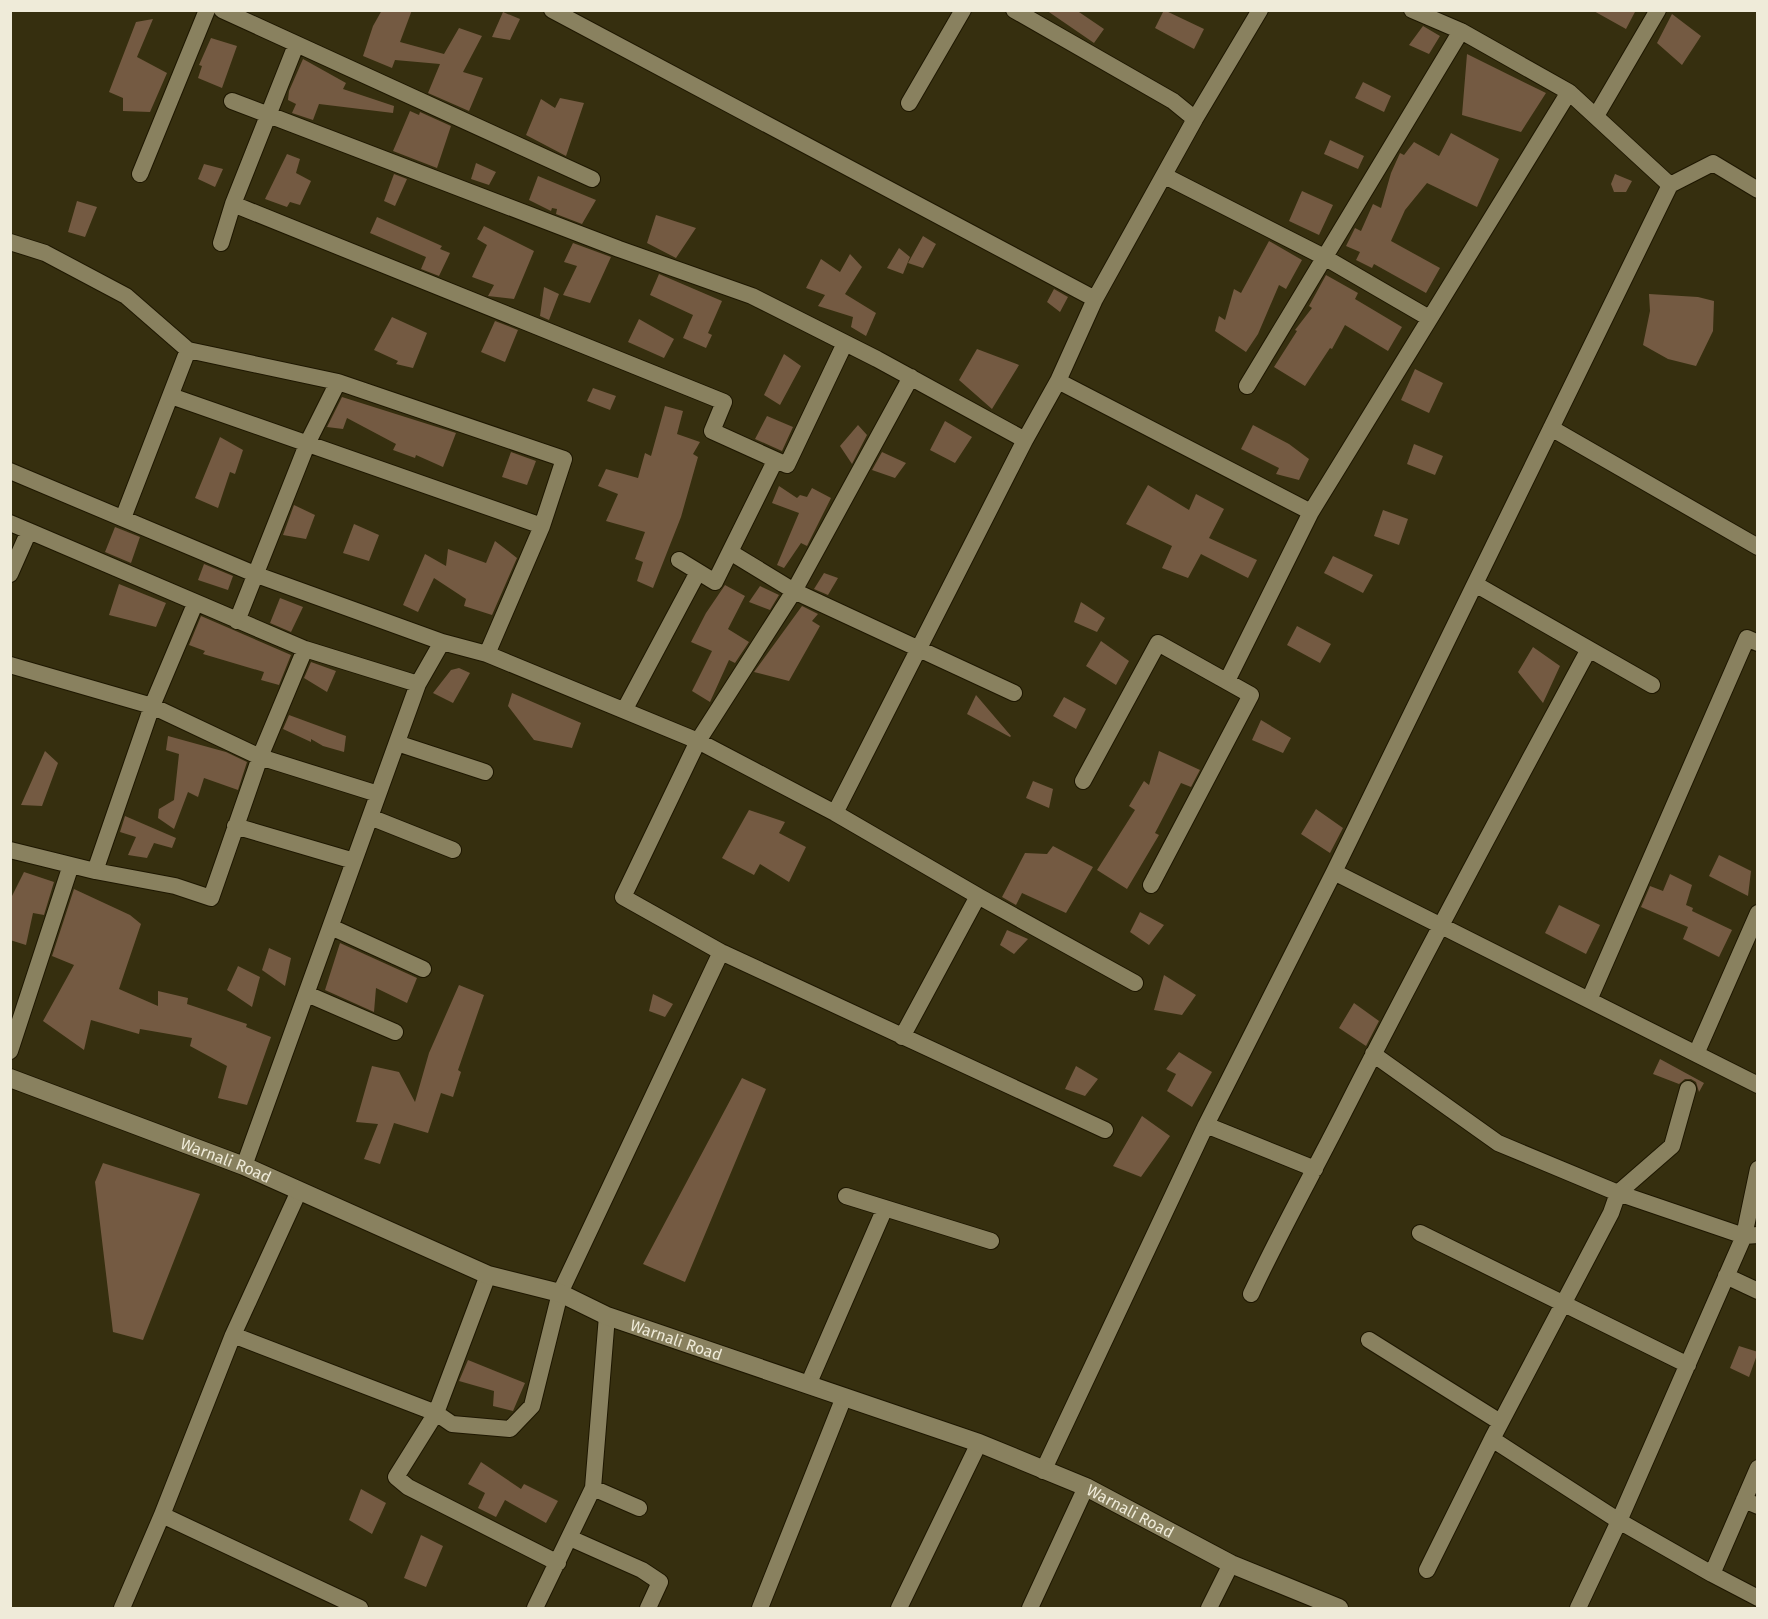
<svg xmlns="http://www.w3.org/2000/svg" width="1768" height="1619" font-family="'Fira Sans',sans-serif">
  <style>
    .building { fill: #745a42 }
    .lines { fill: none; stroke-linecap: round; stroke-linejoin: round }
    .street-casing { stroke: #1e1700; stroke-width: 18 }
    .secondary-casing { stroke: #1e1700; stroke-width: 20 }
    .street { stroke: #89815f; stroke-width: 16 }
    .secondary { stroke: #89815f; stroke-width: 18 }
    .labels { text-anchor: middle; stroke-width: 4.5; stroke-linejoin: round; paint-order: stroke }
    .street-label { font-size: 16px; fill: #efebd9; stroke: #362f0f }
  </style>
  <rect width="100%" height="100%" fill="#362f0f"/>
  <path class="building" d="M382 10H412L400 42 444 54 459 28 482 36 463 72 483 78 469 111 428 93 440 64 395 60 392 68 363 56 373 26Z
    M1046 10H1076L1104 29 1094 43Z
    M1164 10 1204 29 1194 49 1155 28Z
    M1592 10H1636L1626 29Z
    M503 12 520 19 510 40 492 37Z
    M1672 14 1701 36 1682 65 1657 43Z
    M153 19 137 57 167 73 150 112 123 111V98L109 92 136 22Z
    M1423 26 1440 36 1429 54 1409 45Z
    M211 38 237 46 222 88 198 78 202 66 199 65Z
    M1467 54 1546 93 1521 132 1462 115Z
    M303 59 346 83 343 89 394 106 393 113 319 104 313 120 292 113 296 104 288 100 289 91Z
    M1363 82 1391 96 1384 112 1355 98Z
    M560 98 584 103 566 156 526 135 541 99 555 108Z
    M410 111 419 115 420 112 451 126 437 168 393 151Z
    M1451 133 1499 159 1477 207 1427 183 1405 210 1391 241 1440 268 1426 293 1374 264 1372 268 1356 260 1360 252 1346 246 1355 228 1361 231 1373 204 1381 208 1391 173 1400 153 1404 155 1414 142 1439 156Z
    M1330 140 1364 156 1358 169 1324 154Z
    M287 154 300 159 296 173 311 181 300 205 290 202 287 207 265 199Z
    M476 163 496 172 489 185 471 179Z
    M204 164 223 169 215 187 198 179Z
    M394 174 407 179 395 206 384 201Z
    M1615 174 1632 181 1626 192H1614L1611 184Z
    M538 176 596 200 582 224 556 214 557 209 552 208 551 211 529 200Z
    M1302 191 1333 205 1319 235 1289 221Z
    M77 201 97 207 85 237 68 232Z
    M656 215 696 228 676 258 647 243Z
    M377 217 442 246 440 249 450 253 439 276 421 269 426 257 370 233Z
    M484 226 534 251 514 299 488 296 494 285 472 277 487 245 477 239Z
    M923 236 936 244 923 268 908 263Z
    M1269 241 1302 260 1286 289 1279 285 1258 334 1246 352 1215 331 1219 316 1225 320 1234 289 1241 293Z
    M573 243 611 257 590 303 563 295 577 266 564 262Z
    M899 248 910 257 903 274 887 268Z
    M850 254 862 267 845 294 876 313 866 336 851 327 853 317 818 306 825 295 806 288 821 259 840 272Z
    M659 274 722 301 708 333 712 335 706 348 683 338 693 315 650 295Z
    M1326 275 1358 293 1355 299 1402 327 1388 351 1345 325 1332 349 1330 348 1305 386 1274 367 1297 331 1295 330 1312 308 1309 306Z
    M544 287 559 294 549 320 540 316Z
    M1054 289 1068 297 1060 312 1047 302Z
    M1649 294 1698 297 1714 301 1713 331 1696 366 1668 359 1643 345 1650 311Z
    M392 317 427 333 413 368 396 364 398 361 374 350Z
    M639 319 674 339 664 358 628 342Z
    M495 321 518 330 505 362 481 352Z
    M977 349 1019 365 992 409 959 380Z
    M784 354 801 366 780 405 764 395Z
    M1415 369 1443 383 1429 413 1401 400Z
    M593 388 616 396 610 410 587 401Z
    M342 397 456 433 443 467 416 455 415 458 393 450 396 444 347 418 343 429 327 427Z
    M665 406 683 411 677 434 700 442 693 454 698 457 681 517 653 588 637 581 643 562 635 559 645 532 606 521 618 494 598 486 606 469 638 478 645 453 651 456Z
    M767 416 793 427 782 451 755 439Z
    M945 421 972 437 955 463 930 450Z
    M858 425 867 435 852 464 840 446Z
    M1253 425 1289 444 1309 459 1299 480 1276 474 1279 468 1241 449Z
    M220 437 243 450 235 474 230 472 218 508 195 498Z
    M1414 444 1443 456 1435 475 1407 464Z
    M511 452 536 461 527 485 502 477Z
    M882 452 906 463 895 478 872 470Z
    M1148 485 1189 510 1196 494 1224 509 1209 538 1257 560 1248 578 1201 554 1188 578 1162 568 1172 546 1126 524Z
    M779 486 797 498 800 495 807 497 812 488 831 498 807 546 801 543 784 568 777 565 799 513 772 503Z
    M294 505 315 515 306 539 283 535Z
    M1383 510 1408 519 1399 545 1374 536Z
    M354 524 379 535 369 561 343 553Z
    M115 527 140 537 131 563 105 552Z
    M495 541 517 558 492 615 464 606 466 599 434 578 418 612 403 605 425 554 446 566 448 549 486 563Z
    M1333 556 1373 575 1363 593 1324 573Z
    M204 564 233 576 228 590 198 580Z
    M824 573 838 578 828 595 814 589Z
    M119 584 166 603 156 627 109 615Z
    M725 585 745 596 728 629 749 642 735 663 729 660 710 702 692 691 712 651 691 642 706 613Z
    M760 586 779 595 770 610 749 602Z
    M280 598 303 607 291 632 270 623Z
    M1081 602 1105 618 1097 632 1074 622Z
    M802 606 818 614 812 621 820 626 789 681 754 672Z
    M201 616 291 655 279 685 261 680 264 672 203 654 205 651 189 645Z
    M1297 626 1331 644 1320 663 1287 645Z
    M1101 641 1129 661 1116 685 1086 666Z
    M1533 647 1560 666 1543 703 1518 672Z
    M311 662 336 671 327 692 304 678Z
    M459 668 470 673 453 703 433 693 451 670Z
    M512 693 581 723 572 748 534 740 508 706Z
    M976 695 1011 736 1010 737 967 714Z
    M1064 697 1086 709 1076 729 1053 716Z
    M289 715 346 736 344 752 323 746 311 739V742L283 729Z
    M1261 720 1291 738 1283 753 1252 740Z
    M168 736 226 752 247 762 238 790 204 778 198 797 188 792 174 829 158 818 159 809 174 800 179 754 166 750Z
    M45 751 58 763 42 806 21 805Z
    M1159 751 1200 770 1191 787 1181 783 1155 833 1159 835 1127 889 1097 870 1135 810 1129 806 1144 781 1149 785Z
    M1033 781 1053 789 1049 808 1026 798Z
    M1316 809 1343 828 1330 853 1301 834Z
    M749 810 785 822 779 833 806 847 789 882 760 864 754 875 722 858Z
    M125 816 176 838 172 848 154 843 147 858 128 855 136 837 120 832Z
    M1053 846 1093 867 1066 913 1022 893 1016 905 1002 897 1025 853 1047 854Z
    M1719 855 1751 871 1748 896 1709 876Z
    M24 872 54 882 44 915 33 913 26 945 10 940V900Z
    M1670 874 1692 885 1686 905 1693 908 1692 911 1732 930 1719 957 1683 939 1688 927 1641 907 1650 886 1663 891Z
    M74 889 130 915 141 924 119 989 158 1006V991L188 998 187 1004 247 1024 246 1027 271 1037 247 1105 218 1098 227 1066 190 1046 192 1038 140 1029 139 1034 91 1020 84 1050 43 1021 74 965 52 956Z
    M1559 905 1600 925 1586 954 1545 933Z
    M1140 912 1164 925 1149 945 1130 932Z
    M1007 930 1028 939 1014 954 1000 945Z
    M340 943 417 978 407 1003 376 988 374 1012 325 990Z
    M269 948 291 958 285 986 262 970Z
    M238 966 260 977 252 1007 227 990Z
    M1164 975 1196 995 1182 1015 1154 1010Z
    M459 985 484 995 458 1070 461 1072 453 1097 441 1093 428 1133 394 1123 380 1164 364 1159 378 1124 356 1122 372 1066 399 1072 415 1102 429 1053Z
    M653 994 673 1004 665 1017 649 1011Z
    M1354 1003 1379 1021 1366 1046 1339 1028Z
    M1179 1052 1212 1072 1192 1107 1167 1091 1176 1074 1166 1069Z
    M1660 1059 1704 1083 1699 1092 1696 1082 1691 1079H1685L1679 1084 1653 1074Z
    M1076 1066 1098 1079 1085 1096 1065 1089Z
    M742 1078 766 1089 685 1282 643 1264Z
    M1142 1116 1170 1136 1141 1177 1113 1166Z
    M103 1163 200 1194 143 1340 113 1332 95 1182Z
    M1739 1346 1758 1352 1749 1377 1730 1368Z
    M468 1360 525 1383 513 1411 493 1406 494 1391 459 1381Z
    M481 1462 521 1489 524 1484 558 1501 546 1523 505 1500 496 1517 478 1508 485 1493 468 1484Z
    M361 1489 386 1503 372 1534 349 1520Z
    M421 1535 443 1546 426 1587 404 1578Z"/>
  <g class="lines">
    <defs>
      <path id="street" d="M222 10 592 179
        M552 10 1095 299
        M1014 10 1173 101 1195 119
        M232 101 619 249 752 296 877 359 1025 440
        M909 103 963 10
        M1596 116 1658 10
        M140 174 207 10
        M1165 176 1324 257 1429 318
        M1670 185 1713 163 1758 190
        M233 204 724 402 712 431 787 465 845 343
        M10 242 45 253 126 296 188 350 338 382 308 442 237 621
        M221 243 233 204 296 45
        M911 377 794 591 698 741 623 897 721 952 1105 1130
        M1058 381 1311 512
        M1247 386 1461 31
        M171 396 542 526
        M1551 428 1758 547
        M10 471 257 575 442 642
        M123 518 188 350
        M10 523 29 531 10 574
        M29 531 305 649 418 684
        M730 552 794 591 1014 693
        M679 560 715 582 775 461
        M1475 584 1652 685
        M487 654 698 741 835 813 978 896 902 1037
        M10 665 152 706 195 604
        M1227 681 1311 512 1569 92 1461 31 1412 10
        M627 705 698 572
        M397 743 485 772
        M1083 781 1158 643 1251 695 1151 885
        M835 813 1025 440 1058 381 1095 299 1195 119 1260 10
        M370 817 453 850
        M235 826 354 861
        M10 850 95 871 152 706 260 757 378 794
        M95 871 175 886 211 898 260 757 305 649
        M1334 872 1758 1085
        M978 896 1135 983
        M331 927 423 969
        M307 994 395 1032
        M1589 1000 1747 638 1758 643
        M10 1051 71 865
        M1373 1054 1498 1143 1618 1193 1744 1236 1619 1521 1578 1608
        M1696 1054 1758 913
        M1688 1089 1672 1146 1618 1193 1611 1213 1492 1439 1619 1521 1712 1574
        M1206 1125 1315 1169
        M244 1166 418 684 442 642 487 654 542 526 564 459 338 382
        M1758 1169 1744 1236 1758 1235
        M299 1191 233 1335 162 1515 360 1608
        M846 1196 991 1241
        M1420 1233 1688 1365
        M488 1275 436 1413 452 1424 510 1429 532 1406 560 1293 721 952
        M1726 1276 1758 1291
        M1251 1294C1280 1232 1313 1173 1344 1112 1423 956 1506 803 1589 649
        M233 1335 436 1413 396 1477 408 1487 558 1563
        M1369 1340 1500 1422
        M808 1385 885 1208
        M1758 1468 1712 1574 1758 1598
        M1043 1471 1206 1125 1334 872 1670 185 1569 92
        M593 1488 639 1508
        M1744 1500 1758 1506
        M570 1538 642 1570 660 1582 648 1608
        M1427 1570 1492 1439
        M122 1608 162 1515
        M535 1608 593 1488 607 1316
        M760 1608 844 1397
        M899 1608 979 1443
        M1030 1608 1086 1487
        M1209 1608 1231 1564"/>
      <g id="secondary">
        <path id="s1" d="M10 1078 244 1166 488 1275 560 1293 607 1316 979 1443 1086 1487 1231 1564 1339 1608"/>
      </g>
    </defs>
    <use href="#street" class="street-casing"/>
    <use href="#secondary" class="secondary-casing"/>
    <use href="#street" class="street"/>
    <use href="#secondary" class="secondary"/>
  </g>
  <g class="labels">
    <g class="street-label">
      <text dy="6" stroke="none"><textPath href="#s1" startOffset="231">Warnali Road</textPath></text>
      <text dy="6" stroke="none"><textPath href="#s1" startOffset="717">Warnali Road</textPath></text>
      <text dy="6" stroke="none"><textPath href="#s1" startOffset="1203">Warnali Road</textPath></text>
    </g>
  </g>
  <rect width="1768" height="1619" fill="none" stroke="#efebd9" stroke-width="24"/>
</svg>
